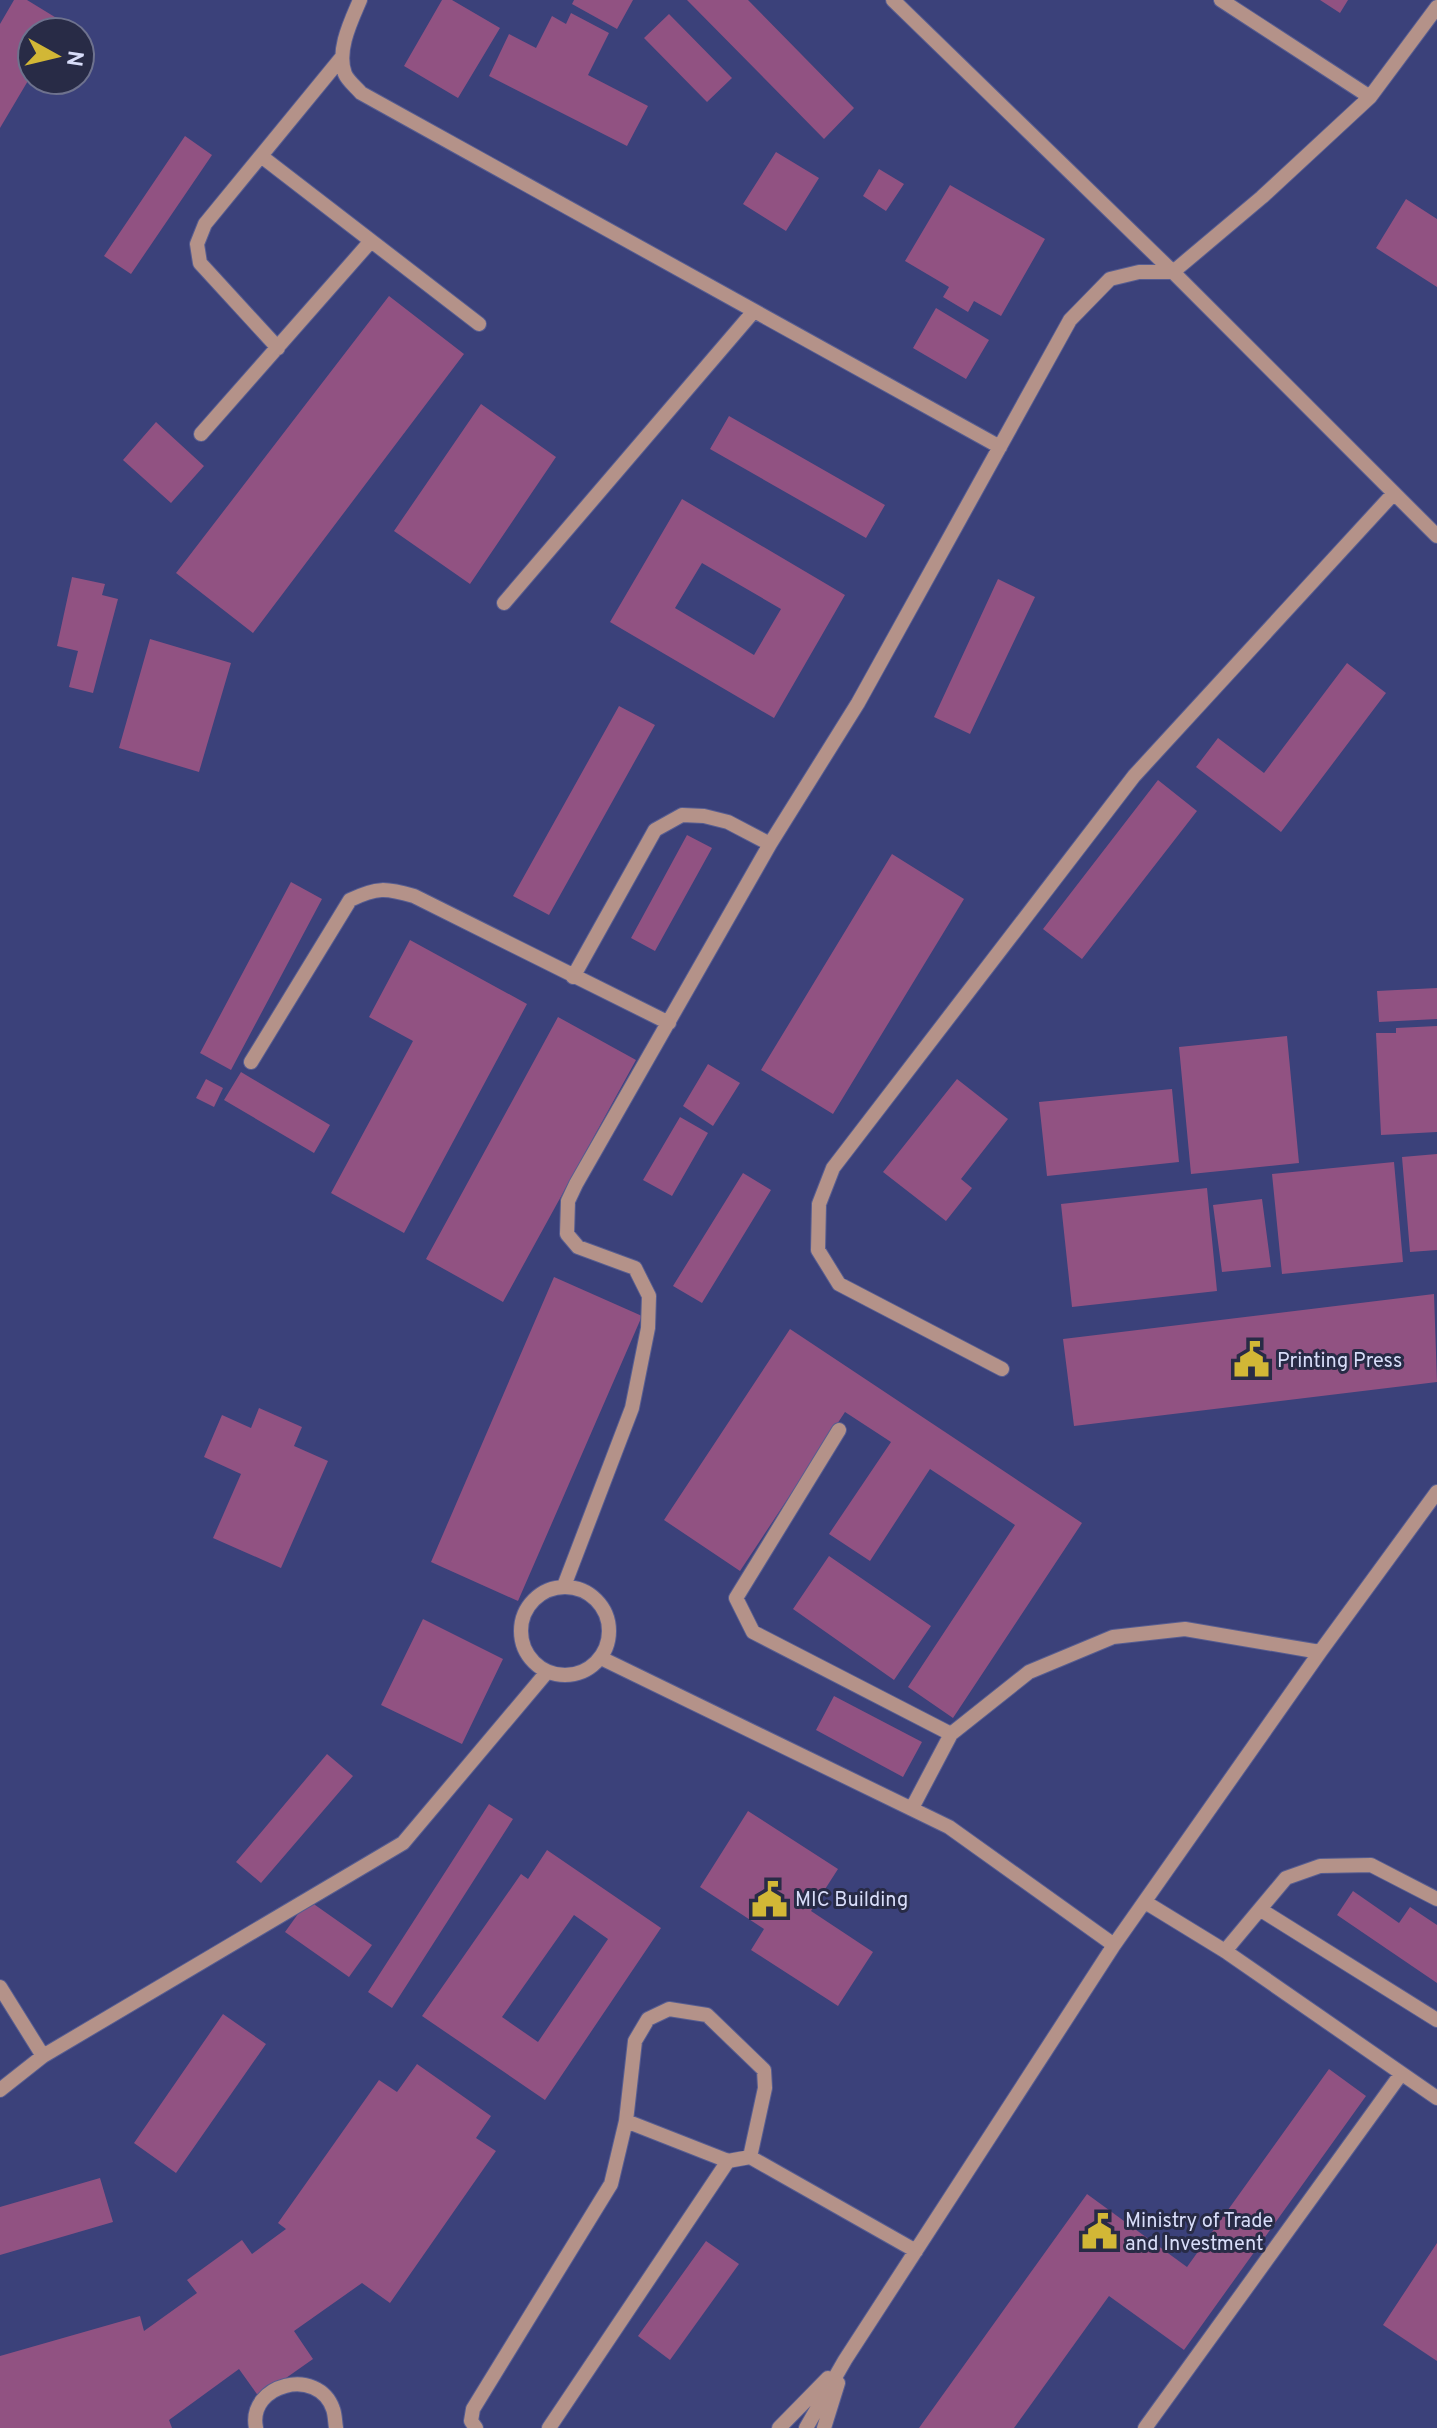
<svg xmlns="http://www.w3.org/2000/svg" width="1437" height="2428" font-family="Overpass,sans-serif">
  <style>
    .building { fill: #915282; fill-rule: evenodd }
    .lines { fill: none; stroke-linecap: round; stroke-linejoin: round }
    .minor-casing { stroke: #575d91; stroke-width: 16 }
    .minor { stroke: #b49289; stroke-width: 14 }
    .labels { text-anchor: middle; stroke-width: 6; stroke-linejoin: round; paint-order: stroke }
    .poi-label { font-size: 20px; fill: #d8ddf9; stroke: #282b46; text-anchor: start }
  </style>
  <rect width="100%" height="100%" fill="#3b417a"/>
  <path class="building" d="M14 0H27L63 22 57 32H32V74L0 128V24Z
    M442 0H452L500 28 458 98 404 66Z
    M574 0H633L617 29 572 4Z
    M687 0H748L854 108 824 139Z
    M1320 0H1348L1340 13Z
    M571 13 609 33 588 75 648 106 627 146 489 76 509 34 536 48 552 16 566 24Z
    M669 14 732 78 707 102 644 38Z
    M185 136 212 155 131 274 104 256Z
    M776 152 819 178 786 231 743 204Z
    M879 169 904 184 886 211 863 196Z
    M950 185 1045 239 1001 316 974 301 968 312 943 297 949 287 905 261Z
    M1406 199 1437 219V287L1376 248Z
    M389 296 464 354 253 633 176 573Z
    M936 308 989 340 966 379 913 348Z
    M481 404 556 457 470 584 394 531Z
    M729 416 885 505 866 538 710 449Z
    M156 422 204 466 171 503 123 460Z
    M682 499 845 595 774 718 610 622ZM702 563 781 609 754 655 675 608Z
    M72 577 105 584 102 595 118 599 93 693 69 687 78 651 57 646Z
    M998 579 1035 597 970 734 934 717Z
    M150 639 231 663 199 772 119 748Z
    M1347 663 1386 693 1281 832 1196 767 1218 738 1264 773Z
    M619 706 655 725 549 915 513 896Z
    M1158 780 1197 811 1082 959 1043 929Z
    M687 835 712 848 655 951 631 938Z
    M892 854 964 899 833 1114 761 1070Z
    M291 882 322 899 231 1070 200 1053Z
    M410 940 527 1004 404 1233 331 1193 413 1041 369 1017Z
    M1437 988V1019L1379 1022 1377 991Z
    M558 1017 636 1060 503 1302 426 1259Z
    M1437 1026V1132L1381 1135 1376 1033H1396V1028Z
    M1287 1036 1299 1163 1191 1174 1179 1047Z
    M708 1064 740 1083 713 1126 683 1106Z
    M241 1072 330 1125 314 1153 224 1100Z
    M206 1079 223 1088 214 1107 196 1098Z
    M957 1079 1008 1119 961 1179 972 1188 946 1221 883 1172Z
    M1172 1089 1179 1162 1047 1176 1039 1102Z
    M680 1117 708 1133 672 1196 643 1180Z
    M1437 1154V1250L1410 1252 1402 1157Z
    M1394 1162 1403 1262 1282 1274 1272 1174Z
    M743 1173 771 1190 702 1303 673 1286Z
    M1207 1188 1217 1291 1072 1307 1061 1204Z
    M1262 1199 1271 1267 1222 1272 1213 1205Z
    M554 1277 642 1316 518 1601 431 1562Z
    M1434 1294 1437 1382 1074 1426 1063 1339Z
    M790 1329 1082 1523 953 1718 908 1687 1015 1525 930 1469 870 1561 829 1534 891 1442 845 1412 740 1571 664 1520Z
    M259 1408 302 1427 294 1446 328 1461 281 1568 213 1538 241 1474 204 1457 222 1415 251 1428Z
    M829 1556 931 1626 894 1680 793 1609Z
    M423 1619 503 1659 462 1744 381 1705Z
    M834 1696 922 1742 903 1777 816 1730Z
    M327 1754 353 1776 261 1883 236 1862Z
    M489 1804 513 1819 392 2008 368 1992Z
    M748 1811 838 1869 811 1911 873 1952 838 2006 751 1950 764 1929 700 1887Z
    M547 1850 661 1928 545 2100 422 2016 521 1874 528 1879ZM574 1915 608 1939 538 2042 502 2017Z
    M1353 1891 1399 1923 1410 1907 1437 1925V1983L1337 1915Z
    M308 1900 372 1945 349 1977 285 1932Z
    M223 2014 266 2044 176 2173 134 2143Z
    M417 2064 491 2116 476 2138 496 2151 390 2303 362 2283 294 2331 313 2359 259 2397 239 2369 169 2420 172 2428H0V2356L140 2316 144 2331 197 2293 187 2280 242 2240 252 2254 286 2229 278 2223 379 2080 397 2092Z
    M1329 2069 1366 2096 1184 2350 1109 2296 1014 2428H919L1087 2194 1187 2267Z
    M100 2178 113 2222 0 2255V2207Z
    M706 2241 739 2264 670 2360 638 2336Z
    M1437 2243V2361L1383 2325Z"/>
  <g class="lines">
    <defs>
      <path id="minor" d="M360 0C351 21 336 51 345 74 348 81 356 87 361 93L1000 447
        M893 0 1173 272 1437 536
        M1221 0 1370 97
        M261 156 479 324
        M278 348 200 263 197 244 205 224 342 57
        M201 434 371 241
        M504 603 754 311
        M573 977 655 830 682 815 704 816 728 822 770 844
        M251 1062 350 900C377 887 386 888 414 896L669 1023
        M1002 1369 839 1284 818 1250 819 1204 833 1168 1134 776 1394 493
        M839 1430 736 1598 753 1632 951 1734
        M564 1586 632 1408 648 1328 649 1296 635 1268 578 1247 567 1234 568 1201 576 1184 770 844 858 703 1070 320 1110 279 1139 272H1173L1262 197 1370 97 1437 7
        M521 1631a44 44 0 1 1 88 0a44 44 0 1 1-88 0Z
        M601 1658 949 1827 1114 1945
        M912 1808 951 1734 1029 1672 1113 1637 1185 1629 1320 1652
        M1145 1902 1225 1951 1437 2098
        M1261 1910 1437 2020
        M1225 1951 1286 1878 1320 1866 1371 1865 1437 1899
        M0 1987 43 2056
        M0 2090 43 2056 403 1843 547 1672
        M626 2121 728 2161
        M256 2428C247 2384 318 2366 333 2409 335 2414 335 2422 336 2428
        M476 2428 471 2421 473 2409 611 2184 626 2121 635 2041 648 2019 669 2009 707 2015 764 2070 765 2088 750 2157
        M549 2428 728 2161 750 2157 916 2251
        M779 2428 828 2378
        M806 2428 845 2360 1114 1945 1320 1652 1437 1492
        M824 2428 838 2383
        M1145 2428 1401 2074"/>
    </defs>
    <use href="#minor" class="minor-casing"/>
    <use href="#minor" class="minor"/>
  </g>
  <defs>
    <symbol id="civic-bare" viewBox="-9 -9 18 18"><path d="M-.6-6.5H3V-4.5H.6V-3L4-1V1h2V6H-6V1h2V-1L-.6-3ZM-1.2 2.5V6h2.4V2.5Z" fill="#d2b736" stroke="#282b46" stroke-width="2.5" paint-order="stroke"/></symbol>
  </defs>
  <g fill-rule="evenodd">
    <use href="#civic-bare" x="1226" y="1334" width="51" height="51"/>
    <use href="#civic-bare" x="744" y="1874" width="51" height="51"/>
    <use href="#civic-bare" x="1074" y="2206" width="51" height="51"/>
  </g>
  <g class="labels">
    <g class="poi-label">
      <text x="1277" y="1367">Printing Press</text>
      <text x="795" y="1906">MIC Building</text>
      <text x="1125" y="2227">Ministry of Trade<tspan x="1125" dy="23">and Investment</tspan></text>
    </g>
  </g>
  <g transform="translate(56 56) rotate(98)"><circle r="38" fill="#282b46" stroke="#6e728e" stroke-width="2"/>
  <path d="M0-6L14 30L0 20L-14 30Z" fill="#d2b736"/>
  <text y="-12" font-size="22" font-weight="bold" text-anchor="middle" fill="#d8ddf9">N</text>
  </g>
</svg>
